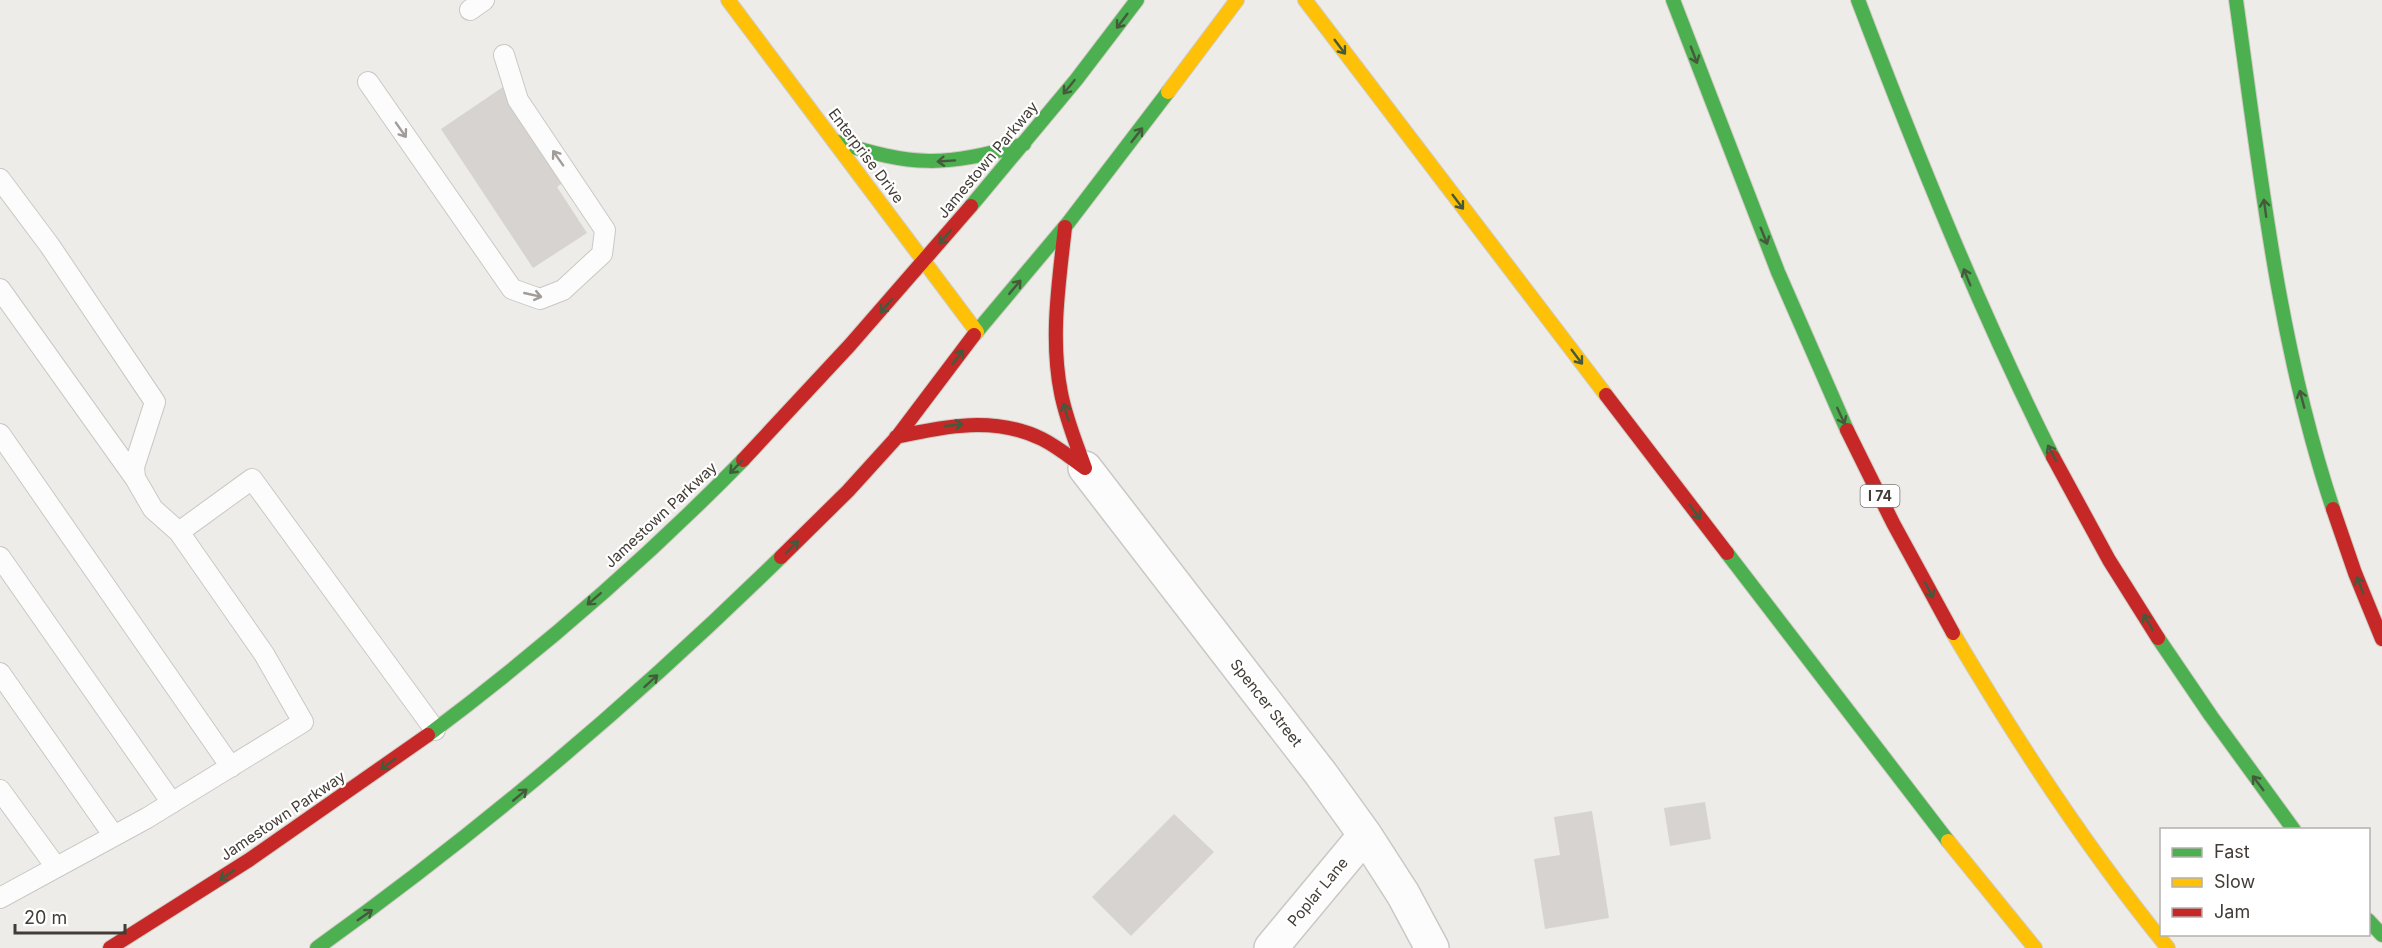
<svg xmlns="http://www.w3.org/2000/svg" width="2382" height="948" font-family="Inter,sans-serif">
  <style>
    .building { fill: #d6d3d0 }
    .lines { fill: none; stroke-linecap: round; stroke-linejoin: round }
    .lane-casing { stroke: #cac8c5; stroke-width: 22 }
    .street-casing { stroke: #cac8c5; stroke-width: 36 }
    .fast-casing { stroke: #cfcbc3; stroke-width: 16 }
    .slow-casing { stroke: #cfcbc3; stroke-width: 16 }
    .jam-casing { stroke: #cfcbc3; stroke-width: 16 }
    .lane { stroke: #fcfcfc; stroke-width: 20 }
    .street { stroke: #fcfcfc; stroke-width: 33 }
    .fast { stroke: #4caf50; stroke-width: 14 }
    .slow { stroke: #ffc107; stroke-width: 14 }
    .jam { stroke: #c62828; stroke-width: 14 }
    .oneway { stroke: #45593c }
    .oneway2 { stroke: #a09c99 }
    .labels { text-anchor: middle; stroke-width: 4.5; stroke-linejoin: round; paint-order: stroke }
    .shield { fill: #fff; stroke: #7b7672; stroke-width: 1.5 }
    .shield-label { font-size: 14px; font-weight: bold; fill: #433c36 }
    .street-label { font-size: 15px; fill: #433c36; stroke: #fff }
  </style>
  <rect width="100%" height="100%" fill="#eeece9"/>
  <path class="building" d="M503 87 565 181 557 187 587 233 533 268 441 129Z
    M1705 802 1711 839 1670 846 1664 808Z
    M1592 811 1609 918 1545 929 1534 859 1560 855 1554 817Z
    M1174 814 1214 852 1131 936 1092 897Z"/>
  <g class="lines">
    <defs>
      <path id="lane" d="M470 10 484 0
        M368 82 512 289 540 299 563 290 602 254 605 230 518 100 504 55
        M0 179 50 246 155 402 134 467 135 478 153 509 179 532 264 654 303 722 147 818 0 898
        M0 289 135 478
        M0 434 231 767
        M179 532 252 479 435 730
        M0 557 172 803
        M0 673 114 836
        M0 790 56 867"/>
      <path id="street" d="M1085 468 1321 774 1365 835 1403 894 1432 948
        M1271 948 1365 835"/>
      <path id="fast" d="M1673 0 1778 272 1847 430
        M1858 0C1917 155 1979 309 2053 457
        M2236 0C2260 171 2278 344 2333 509
        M834 141C913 167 944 167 1024 144
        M971 206 1076 80 1137 0
        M974 335 1068 223 1168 92
        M1727 553 1948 841
        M2158 638 2211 716 2294 830
        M428 735C540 651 645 560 743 460
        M2368 920 2382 935
        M317 948C482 830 636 699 781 557"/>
      <path id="slow" d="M728 0 977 332
        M1305 0 1606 395
        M1168 92 1237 0
        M1953 633C2018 743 2087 849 2168 948
        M1948 841 2035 948"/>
      <path id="jam" d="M1065 227C1059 282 1050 338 1061 393 1066 419 1076 443 1085 468
        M1606 395 1727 553
        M1847 430 1893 523 1953 633
        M896 437C945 426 995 416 1042 439 1058 447 1071 458 1085 468
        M2053 457 2109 560 2158 638
        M743 460 850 345 971 206
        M2333 509 2355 573 2382 639
        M781 557 848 491 897 437 974 335
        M110 948 249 860 428 735"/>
    </defs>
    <use href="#lane" class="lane-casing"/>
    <use href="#street" class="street-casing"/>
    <use href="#fast" class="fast-casing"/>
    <use href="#slow" class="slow-casing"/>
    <use href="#jam" class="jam-casing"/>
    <use href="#lane" class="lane"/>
    <use href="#street" class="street"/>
    <use href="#fast" class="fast"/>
    <use href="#slow" class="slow"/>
    <use href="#jam" class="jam"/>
  </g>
  <defs><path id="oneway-shaft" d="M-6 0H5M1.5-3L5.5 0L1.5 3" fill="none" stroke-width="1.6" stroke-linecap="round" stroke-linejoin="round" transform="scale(1.5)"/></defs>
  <g class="oneway">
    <use href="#oneway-shaft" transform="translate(1122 21) rotate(127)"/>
    <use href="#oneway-shaft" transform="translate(1340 47) rotate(53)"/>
    <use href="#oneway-shaft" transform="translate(1694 55) rotate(69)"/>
    <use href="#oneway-shaft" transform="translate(1069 87) rotate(129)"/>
    <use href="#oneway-shaft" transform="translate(1137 135) rotate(-52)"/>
    <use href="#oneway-shaft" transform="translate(946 161) rotate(176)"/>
    <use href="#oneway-shaft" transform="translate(1458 202) rotate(53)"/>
    <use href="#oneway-shaft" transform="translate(2265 208) rotate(-98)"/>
    <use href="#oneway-shaft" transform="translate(1764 236) rotate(68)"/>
    <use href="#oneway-shaft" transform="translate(945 237) rotate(130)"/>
    <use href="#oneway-shaft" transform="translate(1967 277) rotate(-112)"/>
    <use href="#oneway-shaft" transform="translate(1015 287) rotate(-50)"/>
    <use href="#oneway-shaft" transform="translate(886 306) rotate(131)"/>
    <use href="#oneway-shaft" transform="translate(958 357) rotate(-53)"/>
    <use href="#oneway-shaft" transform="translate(1577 357) rotate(53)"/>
    <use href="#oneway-shaft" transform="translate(2302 399) rotate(-105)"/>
    <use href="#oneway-shaft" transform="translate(1066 412) rotate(-105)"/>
    <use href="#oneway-shaft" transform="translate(1841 416) rotate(65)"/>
    <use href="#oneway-shaft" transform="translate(954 425) rotate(-6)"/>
    <use href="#oneway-shaft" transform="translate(2052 453) rotate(-118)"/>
    <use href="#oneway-shaft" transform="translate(736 467) rotate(134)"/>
    <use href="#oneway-shaft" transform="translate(1695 512) rotate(53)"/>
    <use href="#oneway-shaft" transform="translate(792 547) rotate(-45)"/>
    <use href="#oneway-shaft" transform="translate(2360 585) rotate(-112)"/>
    <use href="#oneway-shaft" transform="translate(1929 590) rotate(62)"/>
    <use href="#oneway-shaft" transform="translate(594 599) rotate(139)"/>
    <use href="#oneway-shaft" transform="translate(2148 622) rotate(-121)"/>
    <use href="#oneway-shaft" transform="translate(651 681) rotate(-42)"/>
    <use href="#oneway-shaft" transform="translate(388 764) rotate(144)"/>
    <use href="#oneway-shaft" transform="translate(2258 783) rotate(-127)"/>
    <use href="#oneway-shaft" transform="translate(520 795) rotate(-40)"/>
    <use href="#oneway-shaft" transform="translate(227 875) rotate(146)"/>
    <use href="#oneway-shaft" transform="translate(365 915) rotate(-35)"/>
  </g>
  <g class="oneway2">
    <use href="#oneway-shaft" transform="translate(401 130) rotate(55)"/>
    <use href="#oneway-shaft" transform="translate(558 158) rotate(-125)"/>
    <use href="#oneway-shaft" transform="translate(533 295) rotate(13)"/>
  </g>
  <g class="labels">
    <rect class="shield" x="1860.5" y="485" width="39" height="22" rx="4.5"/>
    <g class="shield-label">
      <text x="1880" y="501">I 74</text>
    </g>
    <g class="street-label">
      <text transform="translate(866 156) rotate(53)" y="5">Enterprise Drive</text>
      <text transform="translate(988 160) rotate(-50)" y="5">Jamestown Parkway</text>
      <text transform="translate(661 515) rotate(-43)" y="5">Jamestown Parkway</text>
      <text transform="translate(1266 703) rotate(52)" y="5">Spencer Street</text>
      <text transform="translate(283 816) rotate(-34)" y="5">Jamestown Parkway</text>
      <text transform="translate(1318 892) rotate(-50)" y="5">Poplar Lane</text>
    </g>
  </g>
  <rect x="2160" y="828" width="210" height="108" fill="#ffffff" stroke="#b4b1af" stroke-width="1.5"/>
  <rect x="2172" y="848" width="30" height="9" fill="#4caf50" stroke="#b4b1af" stroke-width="1.5"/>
  <text x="2214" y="858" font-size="18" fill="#433c36">Fast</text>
  <rect x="2172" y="878" width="30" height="9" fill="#ffc107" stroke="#b4b1af" stroke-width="1.5"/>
  <text x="2214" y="888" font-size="18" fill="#433c36">Slow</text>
  <rect x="2172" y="908" width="30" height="9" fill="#c62828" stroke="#b4b1af" stroke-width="1.5"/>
  <text x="2214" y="918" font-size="18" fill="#433c36">Jam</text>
  <path d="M15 924v9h110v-9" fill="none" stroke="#433c36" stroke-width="3"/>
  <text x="24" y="924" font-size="18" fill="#433c36" stroke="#ffffff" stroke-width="4.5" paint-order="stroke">20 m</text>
</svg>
